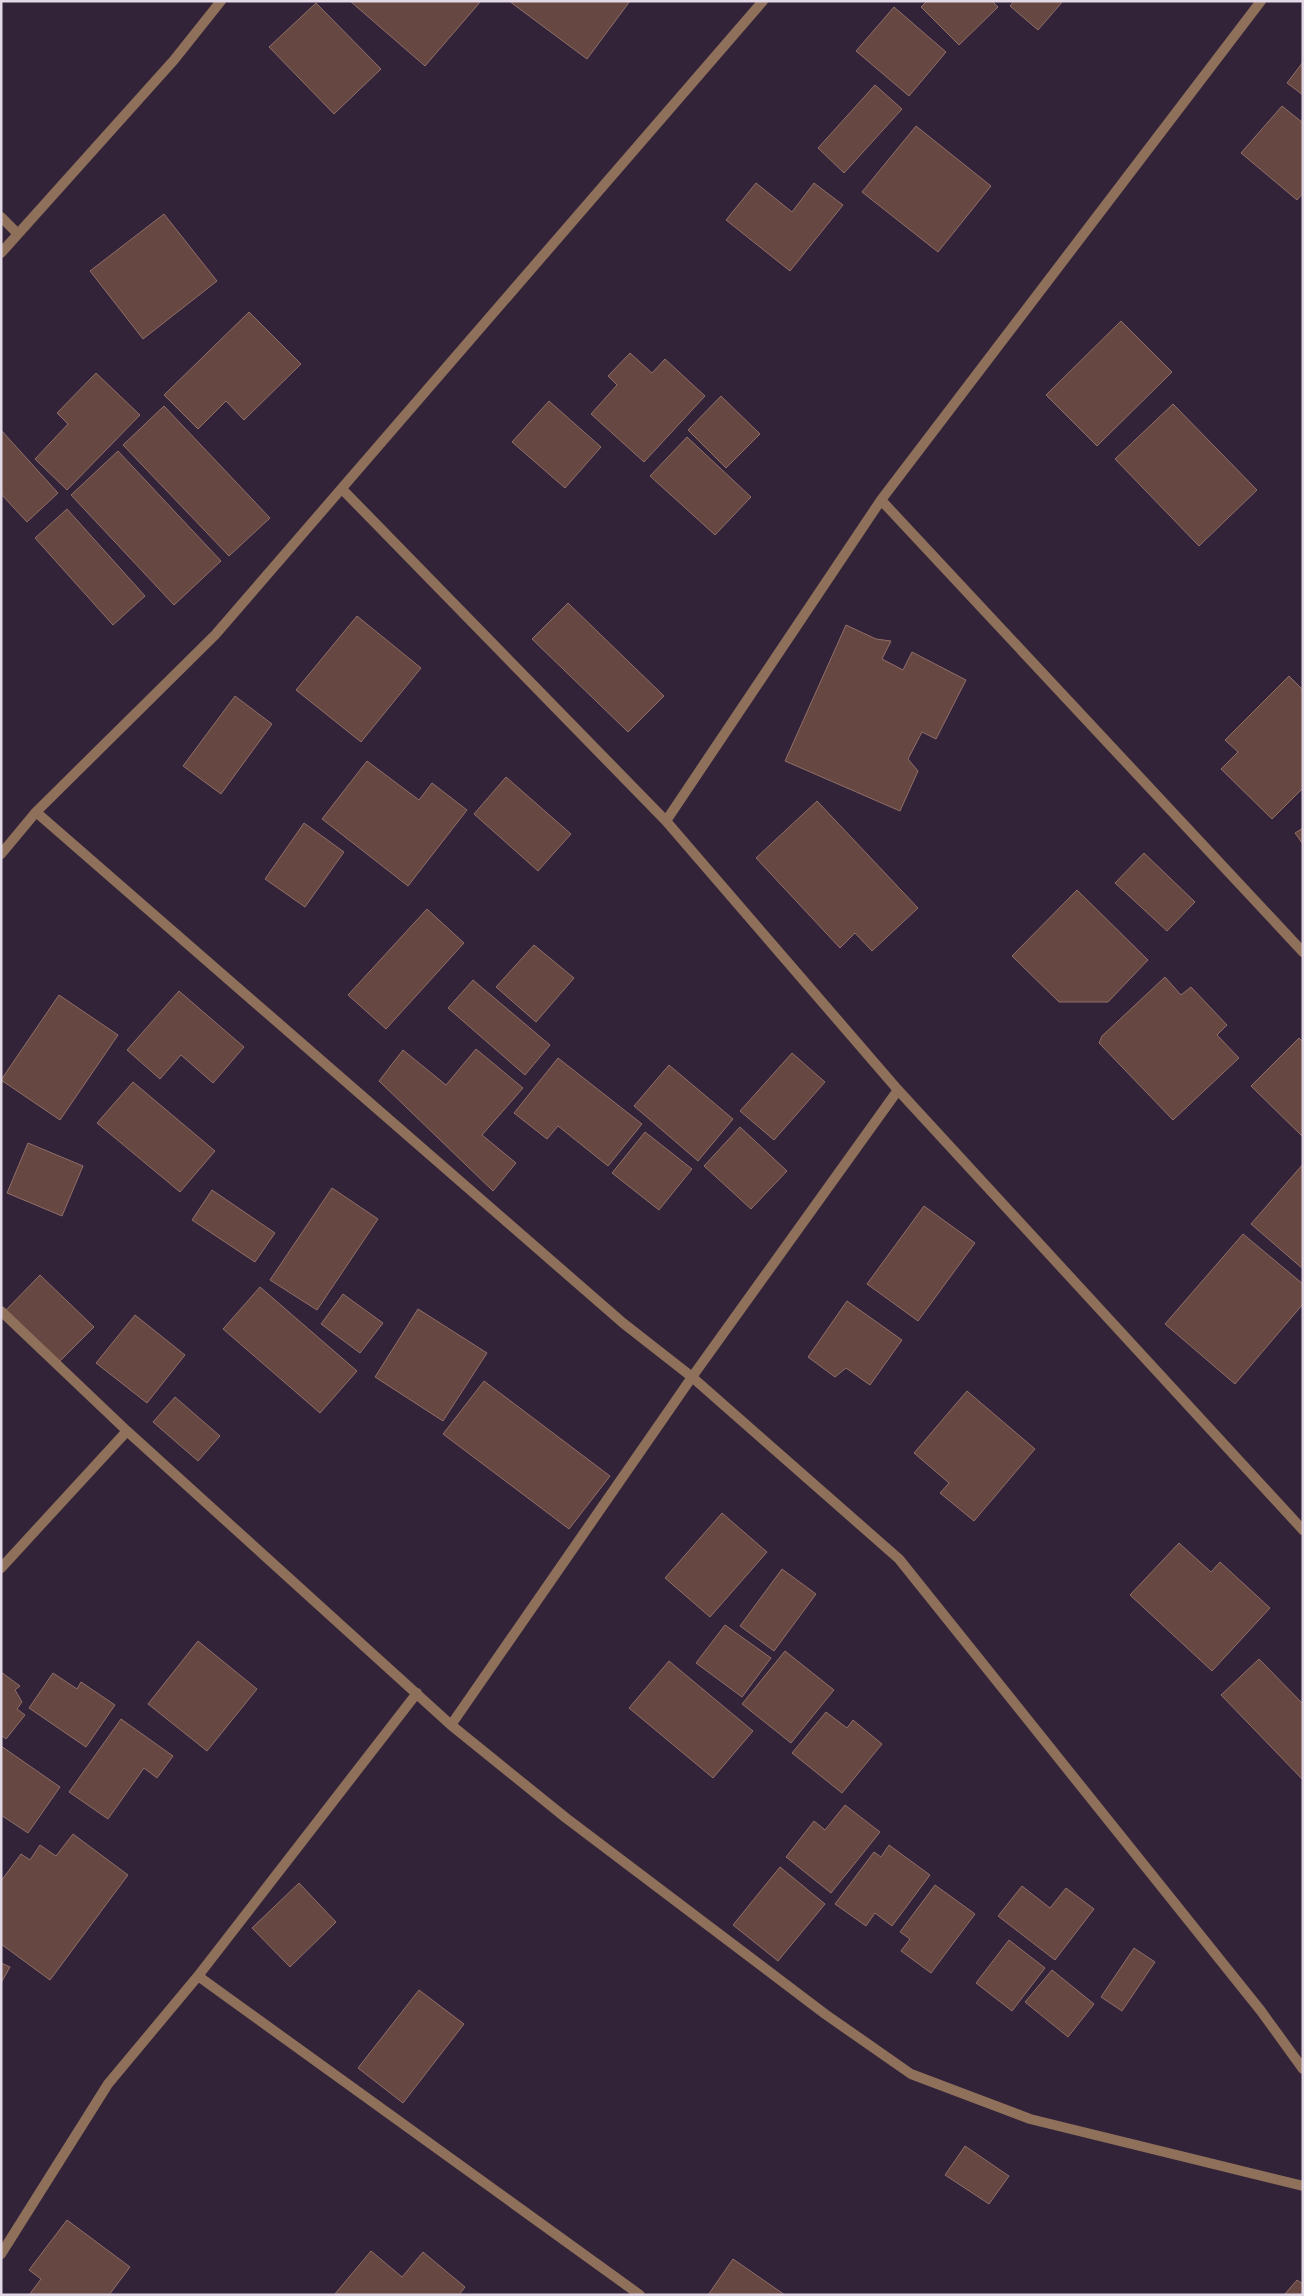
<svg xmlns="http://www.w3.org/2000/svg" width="1304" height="2296" font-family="Roboto,sans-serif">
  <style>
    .building { fill: #664742; stroke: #906e69 }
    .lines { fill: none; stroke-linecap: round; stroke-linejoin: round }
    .minor { stroke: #8f715b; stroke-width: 10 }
  </style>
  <rect width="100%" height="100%" fill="#332338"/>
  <path class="building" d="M350 1H481L425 66Z
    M509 1H630L587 59Z
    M927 1H992L998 7 959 45 921 7Z
    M1014 1H1063L1038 30 1010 6Z
    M316 3 381 69 334 114 269 47Z
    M894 7 946 52 909 96 856 51Z
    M1303 62V95L1287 83Z
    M875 85 902 109 844 173 818 148Z
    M1282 106 1303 123V193L1297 200 1241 153Z
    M916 126 991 186 938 252 862 192Z
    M756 183 792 212 814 183 843 205 790 271 726 220Z
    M164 214 217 281 143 339 90 271Z
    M249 312 301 364 244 420 226 401 198 429 164 395Z
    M1121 321 1172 372 1097 446 1046 395Z
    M630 353 652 373 665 359 705 396 644 462 591 414 617 385 608 376Z
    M96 373 140 415 67 490 35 459 68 424 57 413Z
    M721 396 760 434 726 468 688 430Z
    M549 401 601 447 565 488 512 442Z
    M1173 404 1257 490 1199 546 1115 459Z
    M164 406 270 518 229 556 123 445Z
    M1 430 58 493 27 522 1 494Z
    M687 437 751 497 715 535 650 476Z
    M118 451 221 561 174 605 71 495Z
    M67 509 145 596 113 625 35 538Z
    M568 603 664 696 628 732 532 639Z
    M357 616 421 668 361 742 296 690Z
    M846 625 876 639 891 641 882 659 903 670 912 652 966 680 936 739 922 732 908 759 918 771 900 811 785 761Z
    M1289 676 1303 690V788L1272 819 1221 769 1238 752 1225 740Z
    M235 696 272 724 221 794 183 766Z
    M367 761 419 800 432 783 467 810 408 886 322 819Z
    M506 777 571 834 538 871 474 814Z
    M817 801 918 908 872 951 855 933 840 948 756 858Z
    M304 823 344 852 305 907 265 879Z
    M1303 828V844L1295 833Z
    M1144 853 1195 902 1167 931 1115 883Z
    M1077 890 1148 960 1108 1002H1059L1012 956Z
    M427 909 464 943 386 1029 348 995Z
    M534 945 574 978 536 1022 496 987Z
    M1165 977 1181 995 1191 987 1227 1025 1217 1035 1239 1058 1173 1120 1099 1043 1102 1036Z
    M473 980 550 1045 525 1075 448 1008Z
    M179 991 244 1047 213 1083 181 1055 160 1079 127 1050Z
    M59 995 118 1035 60 1120 1 1080Z
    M1299 1038 1303 1042V1137L1251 1086Z
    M476 1049 523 1088 482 1135 516 1163 493 1191 379 1081 403 1050 446 1085Z
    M792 1053 825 1082 774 1140 740 1111Z
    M558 1058 642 1124 608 1166 558 1126 547 1139 514 1113Z
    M669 1065 733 1119 698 1161 634 1106Z
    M133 1082 215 1151 180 1192 97 1123Z
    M740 1127 787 1171 751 1209 704 1166Z
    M645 1132 692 1169 659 1210 612 1173Z
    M28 1143 83 1166 62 1216 7 1193Z
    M1303 1164V1269L1251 1224Z
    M332 1188 378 1219 317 1310 270 1280Z
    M212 1190 275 1233 255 1262 192 1220Z
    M924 1206 975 1243 918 1321 867 1284Z
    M1243 1234 1303 1284V1304L1235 1384 1165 1324Z
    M40 1275 94 1327 59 1362 6 1310Z
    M260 1287 357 1371 320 1413 223 1329Z
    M343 1294 383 1323 360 1353 321 1324Z
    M847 1301 902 1340 870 1385 846 1368 835 1377 808 1357Z
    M418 1309 487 1353 443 1421 375 1377Z
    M135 1315 185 1355 147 1403 96 1363Z
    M484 1381 610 1476 569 1529 443 1434Z
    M967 1391 1035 1449 974 1521 940 1493 949 1483 914 1453Z
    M175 1397 220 1436 198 1461 153 1422Z
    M722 1513 767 1552 710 1617 665 1578Z
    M1179 1543 1211 1572 1220 1562 1270 1608 1212 1671 1130 1595Z
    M782 1569 816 1594 774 1651 740 1626Z
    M725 1625 771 1658 742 1697 696 1663Z
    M198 1641 257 1689 207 1751 148 1704Z
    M785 1651 834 1690 791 1743 742 1704Z
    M1259 1659 1303 1704V1780L1221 1695Z
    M669 1661 753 1731 713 1778 629 1708Z
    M1 1672 20 1686 15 1690 22 1702 17 1709 25 1715 6 1739 1 1735Z
    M53 1673 77 1689 81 1682 115 1705 86 1747 29 1708Z
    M826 1712 847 1728 853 1720 882 1744 842 1793 792 1753Z
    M121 1719 173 1756 157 1778 144 1768 108 1819 69 1792Z
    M1 1746 60 1787 28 1833 1 1815Z
    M845 1805 880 1832 831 1893 786 1857 814 1821 825 1830Z
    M73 1834 128 1875 50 1980 1 1944V1881L21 1854 30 1860 40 1845 56 1856Z
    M889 1845 930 1875 892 1926 875 1913 866 1926 835 1904 874 1852 881 1857Z
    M780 1867 825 1904 778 1961 733 1925Z
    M299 1883 336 1922 290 1967 252 1928Z
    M935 1885 975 1914 931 1973 901 1951 910 1939 900 1932Z
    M1022 1886 1050 1908 1066 1888 1094 1909 1055 1960 998 1916Z
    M1009 1940 1045 1968 1012 2011 976 1983Z
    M1134 1948 1155 1962 1122 2011 1101 1997Z
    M1 1963 10 1967 1 1983Z
    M1052 1970 1094 2004 1068 2037 1025 2002Z
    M419 1990 464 2024 403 2103 358 2068Z
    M965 2146 1009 2176 989 2204 945 2175Z
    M67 2220 130 2267 109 2295H29L41 2279 29 2270Z
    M371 2251 402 2277 423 2252 465 2287 459 2295H334Z
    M733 2259 785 2295H708Z
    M1297 2280 1303 2284V2295H1284Z"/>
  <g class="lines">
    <path class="minor" d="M1 217 18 234
      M1 253 174 60 221 1
      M342 489 666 821 898 1090
      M881 500 1303 952
      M36 812 623 1323 692 1377 899 1559 1261 2011 1303 2069
      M666 821 881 500 1261 1
      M1 854 36 812 215 635 763 1
      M1 1311 127 1431 451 1725 566 1818 825 2014 911 2074 1030 2119 1303 2186
      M1 1568 127 1431
      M451 1725 692 1377 898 1090 1303 1530
      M198 1976 640 2295
      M1 2254 108 2084 198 1976 417 1693"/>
  </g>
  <rect width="1304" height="2296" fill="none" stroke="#e2d8e6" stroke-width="5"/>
</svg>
